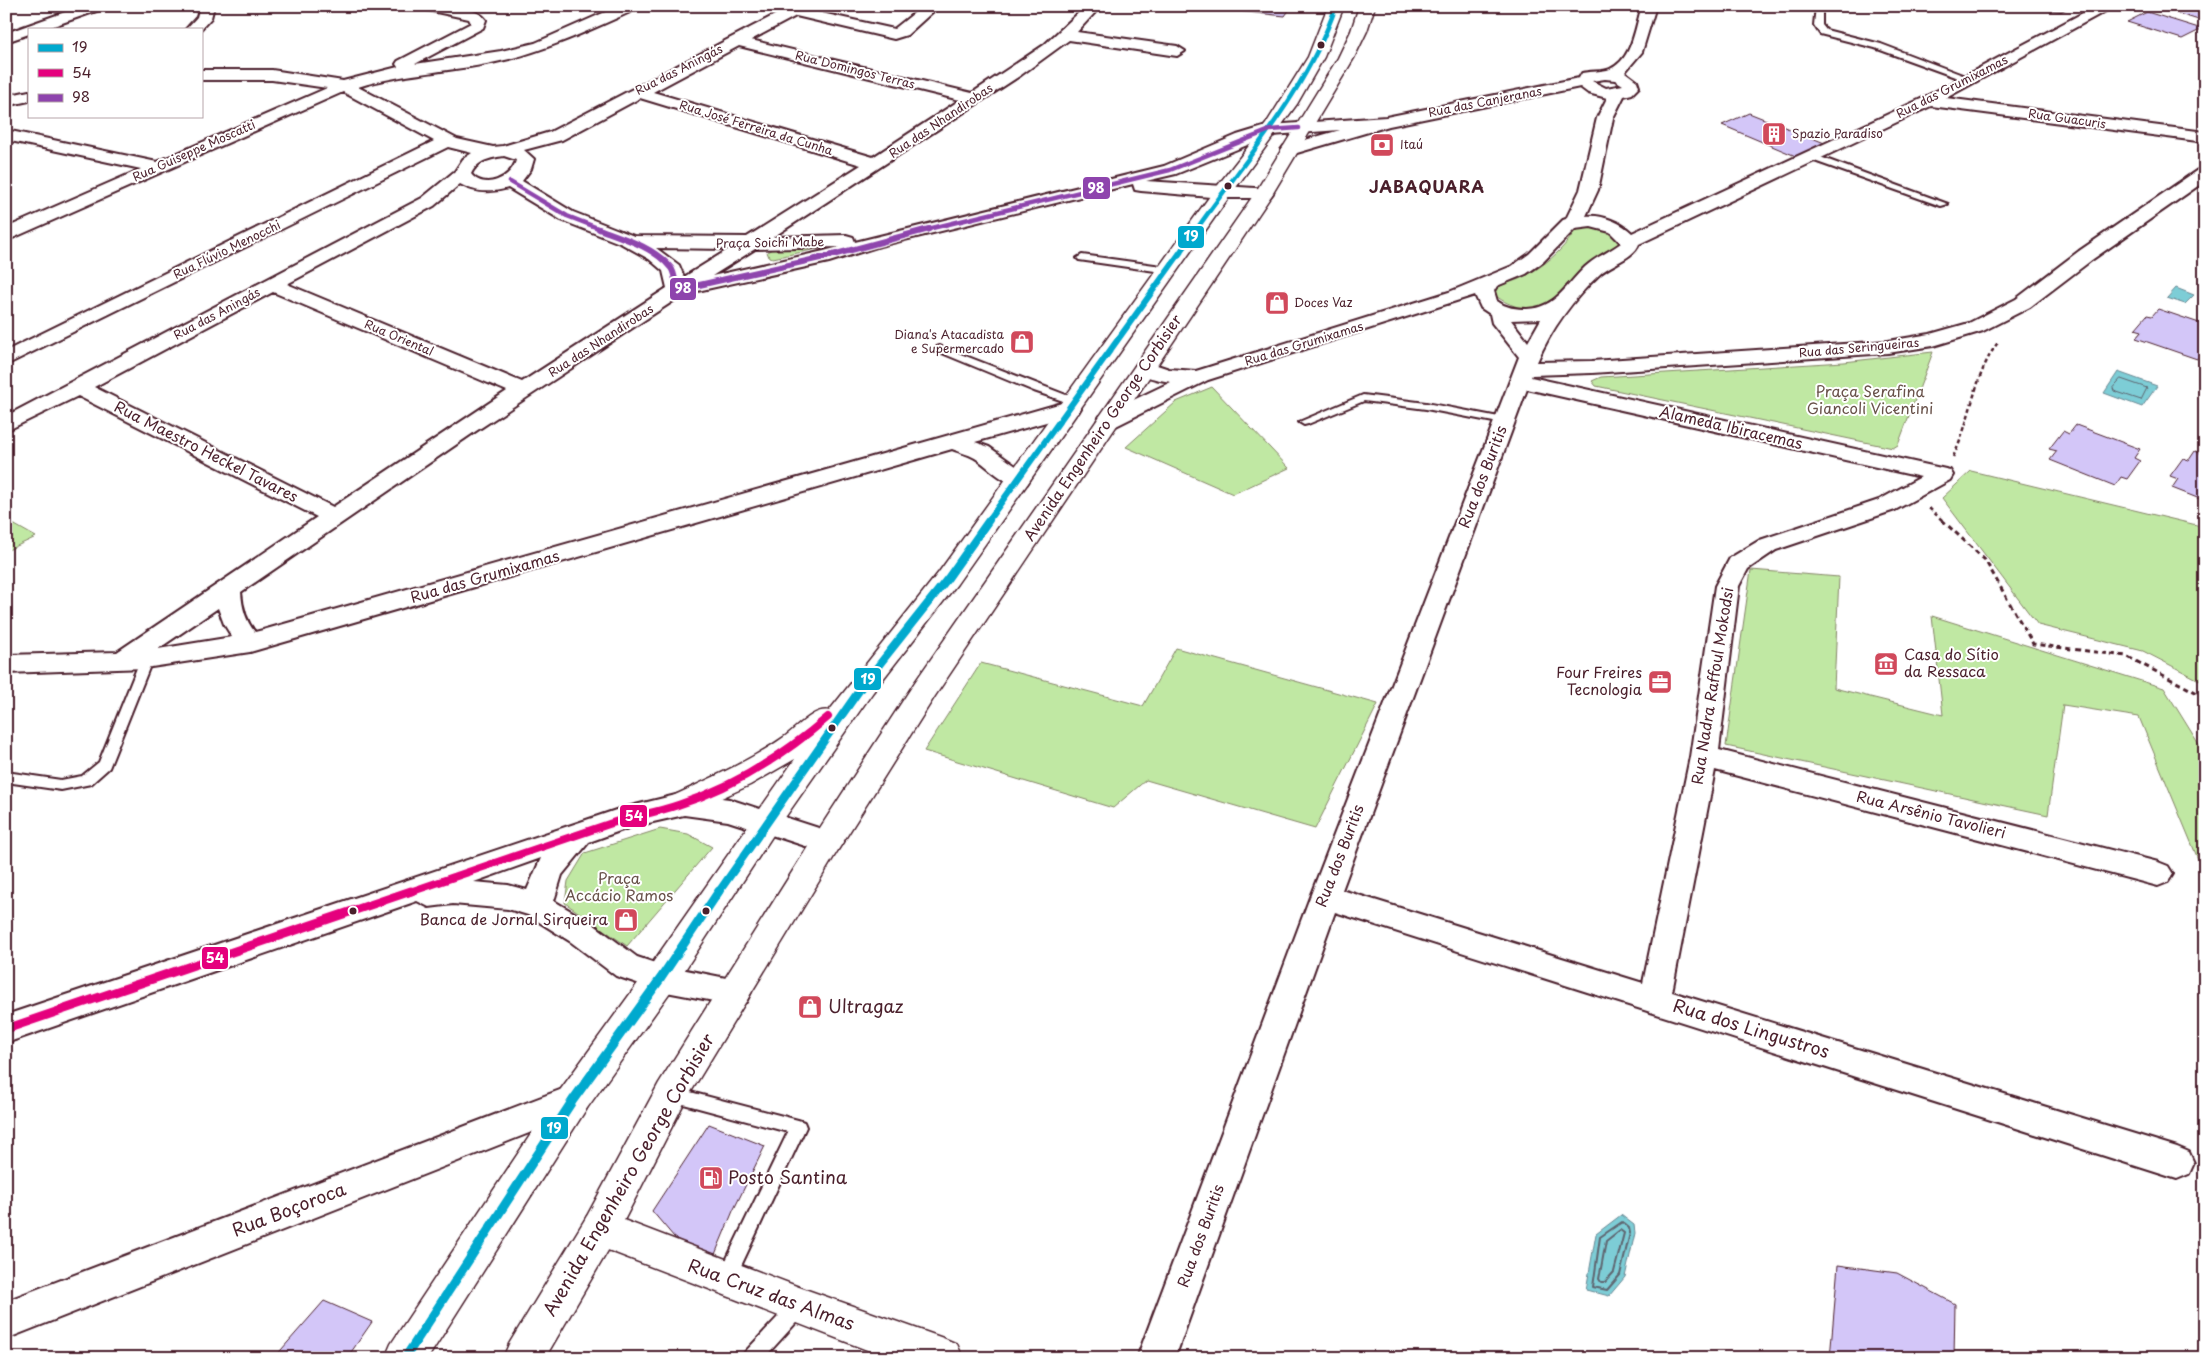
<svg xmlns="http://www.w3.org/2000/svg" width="2211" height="1364" font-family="'Playpen Sans',sans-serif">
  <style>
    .green { fill: #c0e8a3; stroke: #858467 }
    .water { fill: #7dcdd6; stroke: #698792 }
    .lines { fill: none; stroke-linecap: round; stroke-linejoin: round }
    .shore-far1 { stroke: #5e656f; stroke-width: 1 }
    .shore { stroke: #5e656f; stroke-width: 2 }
    .building { fill: #d3c6f8; stroke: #4a1f2b }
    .service-casing { stroke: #4a1f2b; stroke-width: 4 }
    .minor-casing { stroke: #4a1f2b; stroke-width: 4 }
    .tertiary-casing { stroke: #4a1f2b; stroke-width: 3 }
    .secondary-casing { stroke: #4a1f2b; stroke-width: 3 }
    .path-far1 { stroke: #4a1f2b; stroke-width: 2.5; stroke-dasharray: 4 3; stroke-linecap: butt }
    .path { stroke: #4a1f2b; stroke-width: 3; stroke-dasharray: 5 4; stroke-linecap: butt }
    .service { fill: #fff; fill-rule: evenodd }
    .minor { fill: #fff; fill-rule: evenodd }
    .tertiary { fill: #fff; fill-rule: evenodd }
    .secondary { fill: #fff; fill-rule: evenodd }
    .bus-1-far3-casing { stroke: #fff; stroke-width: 7 }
    .bus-1-far2-casing { stroke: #fff; stroke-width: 9 }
    .bus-1-far1-casing { stroke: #fff; stroke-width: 11 }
    .bus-1-casing { stroke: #fff; stroke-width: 13 }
    .bus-2-far1-casing { stroke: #fff; stroke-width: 11 }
    .bus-2-casing { stroke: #fff; stroke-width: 13 }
    .bus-3-far1-casing { stroke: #fff; stroke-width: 7 }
    .bus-3-casing { stroke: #fff; stroke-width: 9 }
    .bus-1-far3 { stroke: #00a9ce; stroke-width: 4.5 }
    .bus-1-far2 { stroke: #00a9ce; stroke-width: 6 }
    .bus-1-far1 { stroke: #00a9ce; stroke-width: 8 }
    .bus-1 { stroke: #00a9ce; stroke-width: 9 }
    .bus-2-far1 { stroke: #e5007d; stroke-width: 8 }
    .bus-2 { stroke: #e5007d; stroke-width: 9 }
    .bus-3-far1 { stroke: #8e44ad; stroke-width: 4.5 }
    .bus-3 { stroke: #8e44ad; stroke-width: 6 }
    .bus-dot { fill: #4a1f2b; stroke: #fff; stroke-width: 2 }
    .labels { text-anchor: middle; stroke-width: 4; stroke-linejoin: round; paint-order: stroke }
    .far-street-label { font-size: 12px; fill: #4a1f2b; stroke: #fff }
    .far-poi-label { font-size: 12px; fill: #4a1f2b; stroke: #fff; text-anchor: start }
    .park-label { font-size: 15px; fill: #685149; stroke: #fff }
    .street-label { font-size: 15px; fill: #4a1f2b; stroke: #fff }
    .poi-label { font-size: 15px; fill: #4a1f2b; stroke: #fff; text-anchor: end }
    .far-district-label { font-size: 16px; font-weight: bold; letter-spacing: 1px; fill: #4a1f2b; stroke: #fff }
    .near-poi-label { font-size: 18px; fill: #4a1f2b; stroke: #fff; text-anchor: start }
    .near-street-label { font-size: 18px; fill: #4a1f2b; stroke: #fff }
    .line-badge { stroke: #fff; stroke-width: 2 }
    .badge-label { font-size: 14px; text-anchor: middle; font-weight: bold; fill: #fff }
  </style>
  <rect width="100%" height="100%" fill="#fff"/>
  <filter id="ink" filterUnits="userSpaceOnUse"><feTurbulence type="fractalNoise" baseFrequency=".02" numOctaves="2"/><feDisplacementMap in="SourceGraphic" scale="10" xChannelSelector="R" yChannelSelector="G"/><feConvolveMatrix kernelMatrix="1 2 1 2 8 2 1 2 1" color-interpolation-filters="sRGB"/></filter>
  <g filter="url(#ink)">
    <path class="green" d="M1591 226 1611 229 1623 243C1609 252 1594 260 1581 271 1570 280 1559 299 1550 305 1535 315 1508 306 1496 296L1495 291C1501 283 1510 283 1519 279 1540 269 1564 251 1575 230Z
      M774 248H822L773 258 769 257 767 252Z
      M1933 352 1898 445 1893 448 1596 386 1592 381 1601 377 1844 362Z
      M1212 387 1289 468 1233 494 1126 447 1176 402Z
      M1971 471 2205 527V683L2143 651 2038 625 1942 498Z
      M6 520 36 537 6 551Z
      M1751 570 1839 577 1834 688 1943 715 1932 616 2164 688 2205 754V876L2139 717 2063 705 2048 815 1726 746Z
      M1176 648 1378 704 1315 829 1146 780 1113 808 924 751 981 663 1143 706Z
      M660 829 688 834 712 847 627 946 565 903 568 881 585 853Z"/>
    <path class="water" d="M2176 288 2194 295 2185 304 2167 298Z
      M2118 372 2157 386 2142 407 2104 393Z
      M1621 1215 1634 1225 1635 1233 1625 1277 1609 1296 1586 1290 1596 1234Z"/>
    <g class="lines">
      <path class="shore-far1" d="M2121 379 2147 388 2141 400 2114 391 2113 388Z"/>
      <path class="shore" d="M1622 1222 1629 1228 1630 1233 1620 1275 1607 1290 1593 1287 1600 1237Z
        M1620 1230 1624 1233 1614 1272 1605 1282H1601L1599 1279 1606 1241Z"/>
    </g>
    <path class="building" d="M1240 6H1292L1285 16 1237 11Z
      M2158 6H2205V22L2157 7Z
      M2147 12 2202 29 2182 39 2127 22Z
      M1749 113 1827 144 1798 157 1722 125Z
      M2158 309 2205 325V353L2202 352 2197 359 2136 338 2142 331 2135 329 2147 315 2152 316Z
      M2076 425 2140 449 2134 458 2140 461 2127 479 2121 477 2115 486 2050 460 2057 451 2049 449 2063 431 2069 434Z
      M2195 451 2205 455V501L2172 488 2178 479 2170 476 2183 458 2189 460Z
      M709 1124 765 1146 733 1211 711 1264 674 1237 652 1211Z
      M1838 1265 1897 1273 1955 1304 1954 1358H1830Z
      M324 1301 372 1322 347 1358H274Z"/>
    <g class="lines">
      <defs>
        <path id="service" d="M1816 6H1822V25L1826 30 1881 44 1973 79 1966 81 1875 48 1820 34 1814 25Z
          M1806 154H1812L1948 204 1941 206 1806 158Z
          M1082 255 1169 267 1174 270 1169 273 1079 260 1077 258Z
          M940 346 1079 400 1080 402 1075 405 1034 391 937 351V347Z
          M1363 395 1426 403 1504 418 1509 421 1504 424 1426 409 1364 401 1308 424 1304 425 1299 422Z
          M147 654 153 658 109 768 91 784 61 790 6 782V772L61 780 82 776 99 762 141 658Z
          M671 1087 798 1120 804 1122 806 1127 733 1283 727 1286 721 1283 718 1277 788 1132 665 1099 663 1094 665 1089Z
          M798 1299 804 1302 807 1308 804 1314 764 1358H742L745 1352 792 1302Z"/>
        <path id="minor" d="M82 6H104L102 9 45 29H29V34L6 42V33Z
          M200 6H214L211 18 201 29H186L197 17Z
          M420 6C438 6 475 4 486 20L483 28 415 64 501 51 535 43 619 6H639L637 9C594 28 551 49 505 60 456 72 406 72 358 87L457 139 493 147 503 146 550 132 792 6H811L808 10 894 29 923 6H939L907 35 894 39 796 16 751 40 972 93 1044 45 1086 6H1101L1077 32 1177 46 1185 51 1177 56 1069 40 1021 75 773 237 846 235 853 237 855 242 1164 166 1237 135 1270 125 1386 117 1579 78 1582 73C1591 71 1603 72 1610 69 1633 59 1635 27 1642 6H1656L1642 52 1625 72 1637 81 1639 87 1632 94 1624 96 1613 118 1598 190 1586 216C1601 214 1621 222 1632 233L1923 98 2096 6H2115L1946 98 2205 132V142L1931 106 1639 244C1634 258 1611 264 1600 274 1574 298 1551 329 1537 362L1592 361 1888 341 1930 334 1969 323 2016 299 2079 251 2199 169 2205 168V181L2093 259 2030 307 1983 331 1933 346 1888 353 1592 373 1532 375 1531 377 1950 470 1953 475 1950 480 1895 510 1776 550 1748 569 1739 586 1719 750 2158 862 2168 866 2173 874 2168 882 2158 886 1715 770 1672 992 2177 1147 2189 1152 2194 1163 2189 1174 2177 1179 1335 912 1175 1358H1137L1310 897 1519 357 1492 323 1490 314 1481 308 1475 295 1208 380 1116 426 1108 428 1100 426 1097 421 1100 416 1171 382C1159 380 1142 378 1135 367L1138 363 1145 361 1169 369 1196 371 1449 292 1483 278 1512 266 1529 254 1563 220 1566 219 1580 190 1597 118 1607 98 1588 93 1580 87 1389 126 1290 155 1284 154 1281 150 1284 146 1340 130 1272 135 1176 174 1146 181 1270 189 1273 193 1270 197 1264 198H1222L1141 191 1135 190 1133 184 880 246 829 262 684 294 476 431 241 592C242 607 245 620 255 632L263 630 1062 403 1070 402 1078 403 1081 408 1078 413 975 442 989 447 1027 474 1030 479 1027 484C1007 489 991 468 975 458 968 454 959 452 952 449L250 652 145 668 6 673V655L117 652 317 517 78 396 6 431V416L422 198 455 171 463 159 472 153 448 147 6 365V351L434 141 343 92 6 241V228L141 169 6 140V130L157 162 327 88 272 80H201V70H272L343 81 398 67 396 64 398 61 471 23 469 19 422 9ZM739 46 960 100 873 157 653 92ZM1605 79 1615 80 1623 85 1606 88 1592 81ZM640 98 861 165 747 237 634 236 573 212 522 181 531 169 534 159 524 150 562 140ZM504 156 516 160C512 178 484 191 471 174 478 160 490 158 504 156ZM460 184C476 193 491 193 508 188L561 220 622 244 649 259 663 271 667 288 522 382 287 284 434 206ZM1591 227 1610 232 1621 243C1609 252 1596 257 1585 267 1566 285 1556 308 1527 309 1516 309 1506 308 1497 301L1494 291 1497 286 1526 274 1543 262 1575 229ZM839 247 824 251 712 276 755 249ZM656 248 729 249 684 277 679 265ZM273 292 507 391 333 507 94 387ZM1541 319 1528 342 1511 320ZM1527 389 1921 477 1879 500 1760 540 1730 558 1715 586 1690 757 1643 983 1342 890ZM218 608 224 624 232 637 158 649Z
          M2049 6H2068L2061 10 2051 9Z
          M29 91V101L6 106V96Z
          M684 793 729 799 837 834 842 842 837 850 827 853 728 821 684 815 631 827 589 842 562 875 554 901 593 924 637 957 661 965 746 982 751 992 746 1002 735 1005 661 991 616 976 571 942 528 915 508 909 453 904 429 907 417 901 6 1043V1015L619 809ZM541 858 527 890 508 885 474 882Z
          M573 1085 585 1089 590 1100 585 1111 6 1339V1301Z"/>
        <path id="tertiary" d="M600 1211 799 1287 943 1338 957 1344 963 1358H888L587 1242 581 1229 587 1216Z"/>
        <path id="secondary" d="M1328 6H1344L1324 57 1297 104 1229 197 957 584 873 692 777 829 673 988 585 1111 428 1358H385L391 1344 561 1089 649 968 795 759 750 785 684 815 673 812 669 804 673 796C711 778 750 761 784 737 796 729 814 707 829 711L939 572 1215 189 1266 124 1308 57Z
          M1359 6H1375L1367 31 1354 58 1273 193 935 696 838 850 683 1105 613 1242 545 1358H503L509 1344 587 1216 659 1083 816 834 915 682 1255 193 1338 58 1351 31Z"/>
      </defs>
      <use href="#service" class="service-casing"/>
      <use href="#minor" class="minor-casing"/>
      <use href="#tertiary" class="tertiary-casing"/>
      <use href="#secondary" class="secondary-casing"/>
      <path class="path-far1" d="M1953 457C1972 419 1973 375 1999 341
        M1929 508 1943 521"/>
      <path class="path" d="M1942 520 1985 560 2033 644 2126 656 2205 697"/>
      <use href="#service" class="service"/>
      <use href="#minor" class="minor"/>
      <use href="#tertiary" class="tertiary"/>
      <use href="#secondary" class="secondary"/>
      <defs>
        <path id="bus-1-far3" d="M1196 230C1247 157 1307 91 1336 6"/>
        <path id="bus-1-far2" d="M988 521 1197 229"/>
        <path id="bus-1-far1" d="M718 893 863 685 948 578 989 520"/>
        <path id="bus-1" d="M405 1358 573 1100 661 978 719 891"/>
        <path id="bus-2-far1" d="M407 893C474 870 541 847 609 824 632 816 655 813 678 805 734 787 784 755 828 717"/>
        <path id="bus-2" d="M6 1029 411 891"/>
        <path id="bus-3-far1" d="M510 182 567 216 603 230
          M924 230 1170 170 1270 130 1299 128"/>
        <path id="bus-3" d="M599 229C623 238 654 247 671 268 675 273 675 283 677 290L829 256 929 229"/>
      </defs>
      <use href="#bus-1-far3" class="bus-1-far3-casing"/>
      <use href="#bus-1-far2" class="bus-1-far2-casing"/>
      <use href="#bus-1-far1" class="bus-1-far1-casing"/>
      <use href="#bus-1" class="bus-1-casing"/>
      <use href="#bus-2-far1" class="bus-2-far1-casing"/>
      <use href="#bus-2" class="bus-2-casing"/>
      <use href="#bus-3-far1" class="bus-3-far1-casing"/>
      <use href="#bus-3" class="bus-3-casing"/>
      <use href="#bus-1-far3" class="bus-1-far3"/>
      <use href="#bus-1-far2" class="bus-1-far2"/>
      <use href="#bus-1-far1" class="bus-1-far1"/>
      <use href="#bus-1" class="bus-1"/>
      <use href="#bus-2-far1" class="bus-2-far1"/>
      <use href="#bus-2" class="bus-2"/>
      <use href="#bus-3-far1" class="bus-3-far1"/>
      <use href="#bus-3" class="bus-3"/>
    </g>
  </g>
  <defs>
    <symbol id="building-square" viewBox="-11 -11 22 22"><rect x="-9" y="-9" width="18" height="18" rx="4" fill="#d1495b" stroke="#fff"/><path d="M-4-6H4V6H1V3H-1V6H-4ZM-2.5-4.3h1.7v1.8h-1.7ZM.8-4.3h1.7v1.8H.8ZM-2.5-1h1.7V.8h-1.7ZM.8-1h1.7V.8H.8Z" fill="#fff"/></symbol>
    <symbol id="bank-square" viewBox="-11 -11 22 22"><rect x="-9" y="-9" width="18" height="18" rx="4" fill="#d1495b" stroke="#fff"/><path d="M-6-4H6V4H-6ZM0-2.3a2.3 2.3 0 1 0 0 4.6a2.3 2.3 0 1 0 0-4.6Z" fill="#fff"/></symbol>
    <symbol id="shop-square" viewBox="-11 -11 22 22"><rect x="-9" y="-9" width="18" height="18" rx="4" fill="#d1495b" stroke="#fff"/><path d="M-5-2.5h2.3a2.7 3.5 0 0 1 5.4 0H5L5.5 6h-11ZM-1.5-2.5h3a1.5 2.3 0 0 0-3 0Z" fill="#fff"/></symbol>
    <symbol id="museum-square" viewBox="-11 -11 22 22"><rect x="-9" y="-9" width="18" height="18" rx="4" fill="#d1495b" stroke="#fff"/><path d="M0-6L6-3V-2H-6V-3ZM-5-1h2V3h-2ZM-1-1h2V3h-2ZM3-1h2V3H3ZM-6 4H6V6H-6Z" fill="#fff"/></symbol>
    <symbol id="office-square" viewBox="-11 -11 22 22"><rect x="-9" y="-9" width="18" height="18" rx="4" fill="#d1495b" stroke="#fff"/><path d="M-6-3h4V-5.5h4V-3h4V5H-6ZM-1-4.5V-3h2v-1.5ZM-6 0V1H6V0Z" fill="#fff"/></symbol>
    <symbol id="fuel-square" viewBox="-11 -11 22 22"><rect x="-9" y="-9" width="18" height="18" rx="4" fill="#d1495b" stroke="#fff"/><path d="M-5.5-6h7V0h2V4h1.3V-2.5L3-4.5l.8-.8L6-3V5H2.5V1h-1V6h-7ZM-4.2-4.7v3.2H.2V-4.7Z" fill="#fff"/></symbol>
  </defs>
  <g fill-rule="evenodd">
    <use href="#building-square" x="1760" y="120" width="28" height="28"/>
    <use href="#bank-square" x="1368" y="131" width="28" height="28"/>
    <use href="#shop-square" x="1263" y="289" width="28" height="28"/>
    <use href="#shop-square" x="1008" y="328" width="28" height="28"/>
    <use href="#museum-square" x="1872" y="650" width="28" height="28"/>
    <use href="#office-square" x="1646" y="668" width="28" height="28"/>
    <use href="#shop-square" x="612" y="906" width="28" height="28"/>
    <use href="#shop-square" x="796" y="993" width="28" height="28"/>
    <use href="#fuel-square" x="697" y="1164" width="28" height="28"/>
  </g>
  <g class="bus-dot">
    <circle cx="1321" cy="45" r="4.5"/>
    <circle cx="1228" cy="186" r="4.5"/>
    <circle cx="832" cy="728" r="4.5"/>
    <circle cx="353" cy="911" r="4.5"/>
    <circle cx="706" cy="911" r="4.5"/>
  </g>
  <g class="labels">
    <g class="far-street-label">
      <text transform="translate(679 70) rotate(-27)" y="4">Rua das Aningás</text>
      <text transform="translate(855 70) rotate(14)" y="4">Rua Domingos Terras</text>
      <text transform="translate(1952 87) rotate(-27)" y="4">Rua das Grumixamas</text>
      <text transform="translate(1485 102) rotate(-11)" y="4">Rua das Canjeranas</text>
      <text transform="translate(2067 119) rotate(8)" y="4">Rua Guacuris</text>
      <text transform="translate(941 121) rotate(-34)" y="4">Rua das Nhandirobas</text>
      <text transform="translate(756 128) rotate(17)" y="4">Rua José Ferreira da Cunha</text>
      <text transform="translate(194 151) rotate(-24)" y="4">Rua Guiseppe Moscatti</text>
      <text transform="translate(770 243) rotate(-1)" y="4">Praça Soichi Mabe</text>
      <text transform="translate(227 250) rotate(-26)" y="4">Rua Flúvio Menocchi</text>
      <text transform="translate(217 314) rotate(-28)" y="4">Rua das Aningás</text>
      <text transform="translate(399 338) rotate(23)" y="4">Rua Oriental</text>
      <text transform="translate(601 341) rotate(-33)" y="4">Rua das Nhandirobas</text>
      <text transform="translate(1304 344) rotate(-17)" y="4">Rua das Grumixamas</text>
      <text transform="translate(1859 348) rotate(-5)" y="4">Rua das Seringueiras</text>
    </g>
    <g class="far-poi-label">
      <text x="1792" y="138">Spazio Paradiso</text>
      <text x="1400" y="149">Itaú</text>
      <text x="1294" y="307">Doces Vaz</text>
      <text x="1004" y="339" text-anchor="end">Diana's Atacadista<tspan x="1004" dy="14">e Supermercado</tspan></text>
    </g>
    <g class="park-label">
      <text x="1870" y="397">Praça Serafina<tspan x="1870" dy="17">Giancoli Vicentini</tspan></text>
      <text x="619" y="884">Praça<tspan x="619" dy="17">Accácio Ramos</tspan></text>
    </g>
    <g class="street-label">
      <text transform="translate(1103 428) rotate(-56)" y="5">Avenida Engenheiro George Corbisier</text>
      <text transform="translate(1731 428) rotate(13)" y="5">Alameda Ibiracemas</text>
      <text transform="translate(206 452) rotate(27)" y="5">Rua Maestro Heckel Tavares</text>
      <text transform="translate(1483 477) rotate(-69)" y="5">Rua dos Buritis</text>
      <text transform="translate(485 577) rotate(-16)" y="5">Rua das Grumixamas</text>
      <text transform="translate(1713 686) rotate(-81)" y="5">Rua Nadra Raffoul Mokodsi</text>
      <text transform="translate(1931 815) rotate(14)" y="5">Rua Arsênio Tavolieri</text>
      <text transform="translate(1340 856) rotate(-69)" y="5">Rua dos Buritis</text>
      <text transform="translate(1201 1236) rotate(-70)" y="5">Rua dos Buritis</text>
    </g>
    <g class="poi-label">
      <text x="1904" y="660" text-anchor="start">Casa do Sítio<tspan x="1904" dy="17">da Ressaca</tspan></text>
      <text x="1642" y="678">Four Freires<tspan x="1642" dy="17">Tecnologia</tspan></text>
      <text x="608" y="925">Banca de Jornal Sirqueira</text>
    </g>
    <g class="far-district-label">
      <text x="1427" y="193">JABAQUARA</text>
    </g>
    <g class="near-poi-label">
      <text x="828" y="1013">Ultragaz</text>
      <text x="728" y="1184">Posto Santina</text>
    </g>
    <g class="near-street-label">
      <text transform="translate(1751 1029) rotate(17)" y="6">Rua dos Lingustros</text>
      <text transform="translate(629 1175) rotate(-60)" y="6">Avenida Engenheiro George Corbisier</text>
      <text transform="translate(289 1210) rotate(-21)" y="6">Rua Boçoroca</text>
      <text transform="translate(771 1295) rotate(20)" y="6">Rua Cruz das Almas</text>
    </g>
  </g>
  <g class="line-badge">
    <rect x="1082" y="176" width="29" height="24" rx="5" fill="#8e44ad"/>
    <rect x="1177" y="225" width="28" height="24" rx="5" fill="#00a9ce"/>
    <rect x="669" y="277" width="28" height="24" rx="5" fill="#8e44ad"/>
    <rect x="853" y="667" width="29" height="24" rx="5" fill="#00a9ce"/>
    <rect x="619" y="804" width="29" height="24" rx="5" fill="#e5007d"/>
    <rect x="201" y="946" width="28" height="24" rx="5" fill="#e5007d"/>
    <rect x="540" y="1116" width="29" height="24" rx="5" fill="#00a9ce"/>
  </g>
  <g class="badge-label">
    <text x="1096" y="193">98</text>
    <text x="1191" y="241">19</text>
    <text x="683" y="293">98</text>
    <text x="868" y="684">19</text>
    <text x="634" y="821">54</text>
    <text x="215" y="963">54</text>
    <text x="554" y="1133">19</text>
  </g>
  <rect width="2211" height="1364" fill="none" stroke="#fff" stroke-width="25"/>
  <rect x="12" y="12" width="2186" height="1339" fill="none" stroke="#4a1f2b" stroke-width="2" filter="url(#ink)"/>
  <rect x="28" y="28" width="175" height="90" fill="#ffffff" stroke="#b7a5aa"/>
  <rect x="38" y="44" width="25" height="8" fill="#00a9ce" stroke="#b7a5aa"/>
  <text x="72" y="52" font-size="15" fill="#4a1f2b">19</text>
  <rect x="38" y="69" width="25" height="8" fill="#e5007d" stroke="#b7a5aa"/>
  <text x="72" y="78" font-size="15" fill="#4a1f2b">54</text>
  <rect x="38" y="94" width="25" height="8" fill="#8e44ad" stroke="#b7a5aa"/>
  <text x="72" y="102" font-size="15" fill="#4a1f2b">98</text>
</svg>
